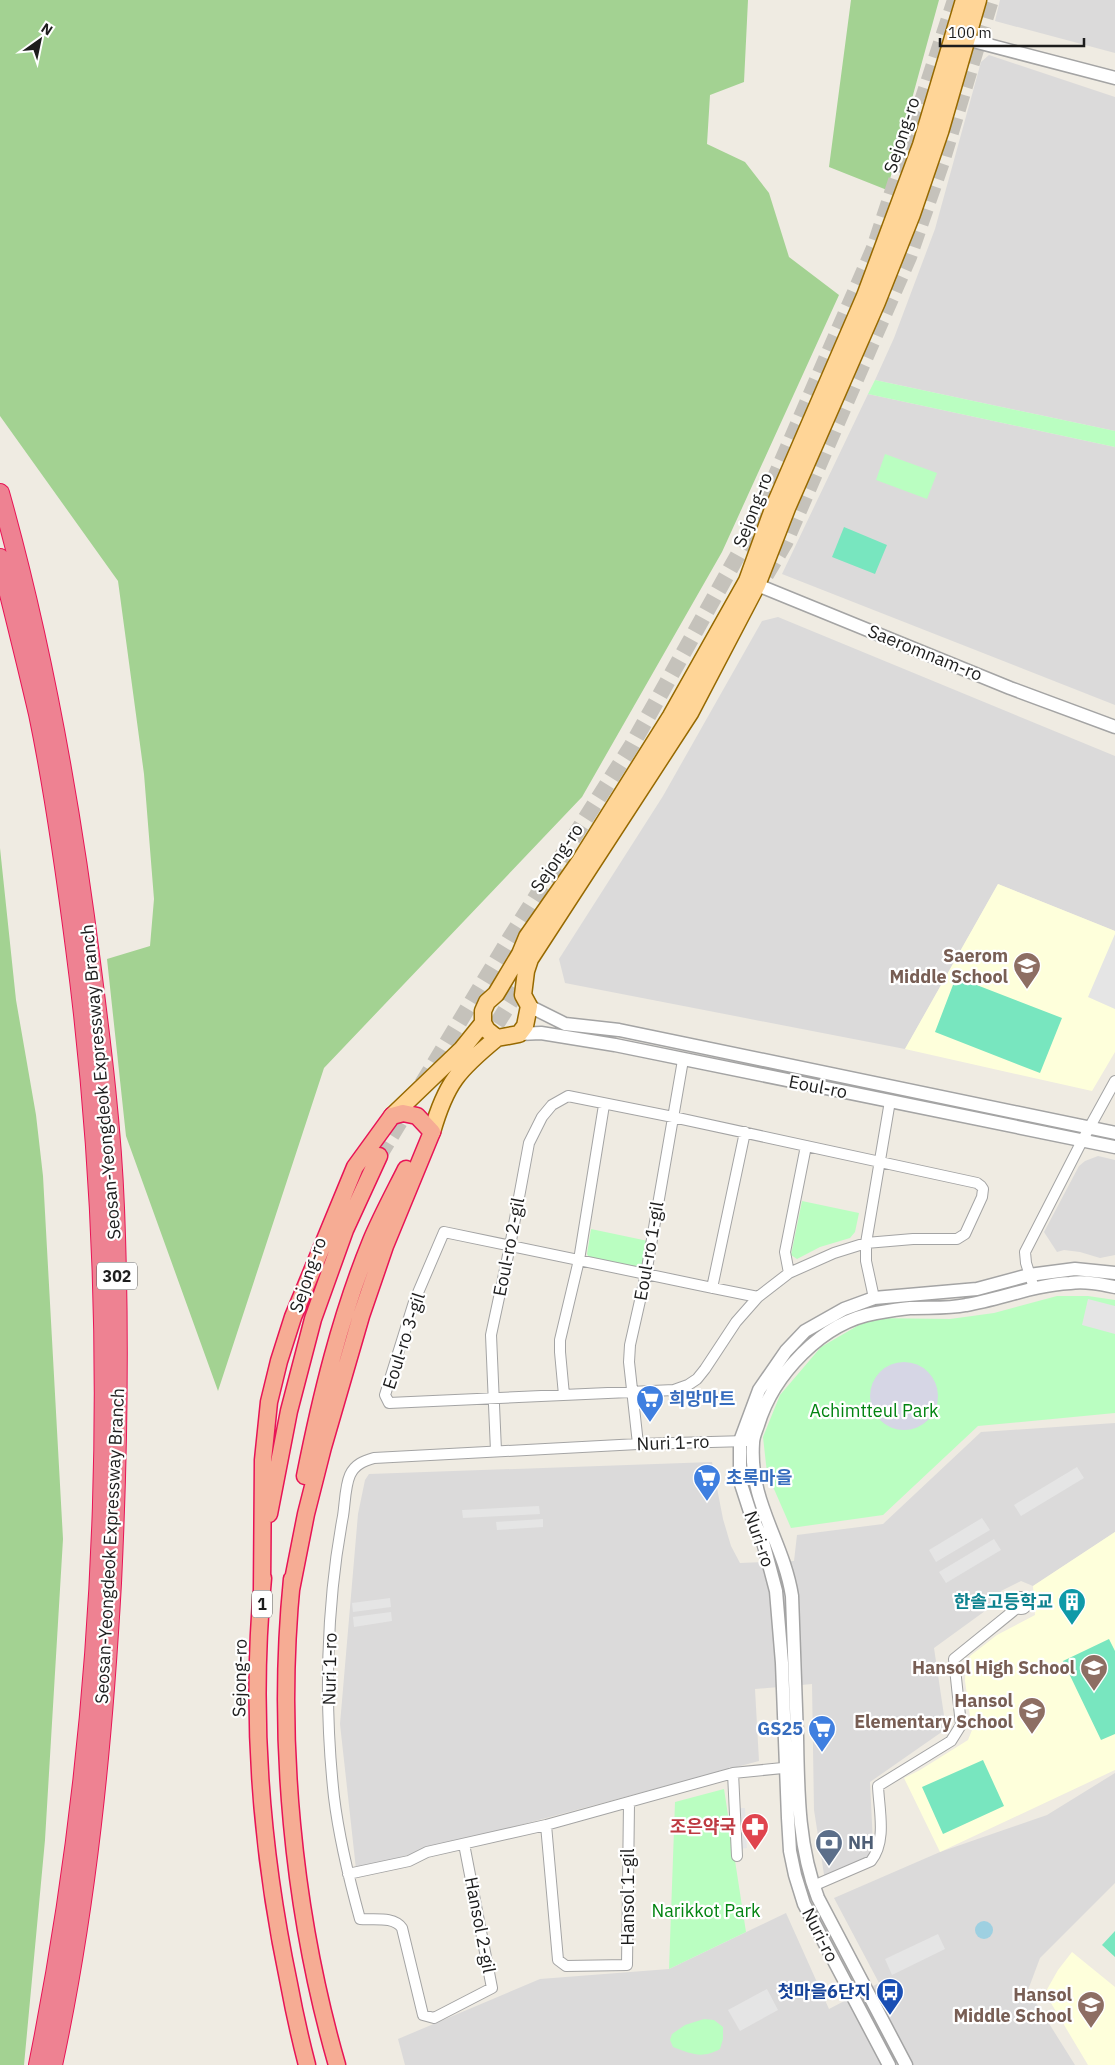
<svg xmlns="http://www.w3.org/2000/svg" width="1115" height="2065" font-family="'IBM Plex Sans','Noto Sans KR',sans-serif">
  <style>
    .residential { fill: #dbdada }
    .education { fill: #feffdb }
    .forest { fill: #a3d292 }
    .park { fill: #bafec1 }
    .pitch { fill: #78e6bf }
    .parking { fill: #e5e5e5 }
    .plaza { fill: #d6d6e5 }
    .water { fill: #9ed0e1 }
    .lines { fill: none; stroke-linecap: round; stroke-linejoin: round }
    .trunk-tunnel { stroke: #c5c2bb; stroke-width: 16; stroke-dasharray: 16 8; stroke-linecap: butt }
    .minor-casing { stroke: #a4a4a4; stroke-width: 12 }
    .tertiary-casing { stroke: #a4a4a4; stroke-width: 15 }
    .primary-casing { stroke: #966900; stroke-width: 19 }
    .trunk-casing { stroke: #e81456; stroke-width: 19 }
    .motorway-casing { stroke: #e81456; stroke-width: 20 }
    .minor { stroke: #fff; stroke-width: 10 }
    .tertiary { stroke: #fff; stroke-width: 12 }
    .primary { stroke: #ffd597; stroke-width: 16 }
    .trunk { stroke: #f6ac94; stroke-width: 16 }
    .motorway { stroke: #ee8292; stroke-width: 18 }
    .labels { text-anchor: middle; stroke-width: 4.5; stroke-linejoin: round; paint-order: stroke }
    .shield { fill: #fff; stroke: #616161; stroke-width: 1 }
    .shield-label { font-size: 16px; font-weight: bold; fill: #1d1d1d }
    .street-label { font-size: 18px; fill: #1d1d1d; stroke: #fff }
    .education-label { font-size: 18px; font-weight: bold; fill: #785e54; stroke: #fff; text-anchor: end }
    .shop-label { font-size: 18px; font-weight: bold; fill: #366cbe; stroke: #fff; text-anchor: start }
    .park-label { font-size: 18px; fill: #028411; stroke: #fff }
    .culture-label { font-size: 18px; font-weight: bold; fill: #0d838f; stroke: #fff; text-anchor: end }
    .health-label { font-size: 18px; font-weight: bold; fill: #be3a42; stroke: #fff; text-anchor: end }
    .service-label { font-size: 18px; font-weight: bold; fill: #4e5e75; stroke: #fff; text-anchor: start }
    .transit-label { font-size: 18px; font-weight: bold; fill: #164399; stroke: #fff; text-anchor: end }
  </style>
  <rect width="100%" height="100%" fill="#efebe2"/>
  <path class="residential" d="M1000 0H1115V53L995 21Z
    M989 55 1115 97V431L875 380 894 338 935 229 981 62Z
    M868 394 1115 447V705L782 574Z
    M778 617 1115 756V931L998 884 905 1049 565 983 559 959 663 796 762 621Z
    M1098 1156 1115 1160V1255L1100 1258 1080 1252 1064 1250 1057 1252 1044 1232 1079 1166 1085 1161Z
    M1115 1423V1532L1033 1586 1021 1581 1001 1591 996 1603 934 1648 946 1729 870 1782 873 1844 867 1862 825 1881 814 1810 812 1684 755 1689 759 1761 356 1869 340 1724 358 1514 365 1480 369 1474 712 1462 723 1519 731 1546 740 1563 794 1561 797 1535 883 1524 981 1432Z
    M1115 1773V1883L1040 1958 1028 1990 1075 2065H405L398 2039 540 1979 669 1969 786 1913 829 2009 879 1983 834 1898 940 1852 1047 1815Z"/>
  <path class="education" d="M998 884 1115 931V1052L1092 1091 905 1049Z
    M1115 1532V1770L940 1852 904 1778 920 1770 968 1740 972 1730 965 1681 966 1665 970 1656 997 1635 1035 1615 1033 1586Z
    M1072 1952 1115 1987V2065H1088L1045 1993 1058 1970Z"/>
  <path class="forest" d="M0 0H748L744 82 710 95 707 144 745 162 769 193 789 257 839 295 722 552 582 797 324 1068 218 1391 126 1136 107 959 150 946 154 899 144 774 118 581 0 416Z
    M851 0H939L887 190 829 167Z
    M0 848 16 1000 36 1115 43 1176 63 1539 45 1840 24 2065H0Z"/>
  <path class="park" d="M875 380 1115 431V447L868 394Z
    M885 454 937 473 927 499 876 480Z
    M802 1201 859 1213 855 1232 850 1238 820 1247 797 1259 791 1255Z
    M591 1229 648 1241 643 1266 639 1270 591 1260 587 1254Z
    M1057 1296H1088L1115 1300V1413L978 1426 883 1515 791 1528 767 1473 763 1437 780 1395 821 1347 871 1318 950 1319 994 1313Z
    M724 1789 746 1932 669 1969 675 1802Z
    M704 2019 714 2020 723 2027V2039L720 2049C702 2059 692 2054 673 2047L670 2040 672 2034 685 2025Z"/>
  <path class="pitch" d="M844 527 887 545 875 574 832 557Z
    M956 977 1062 1018 1040 1073 935 1032Z
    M1109 1639 1115 1651V1734L1101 1740 1063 1661Z
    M983 1760 1004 1806 943 1834 922 1787Z
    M1115 1931V1957L1102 1945Z"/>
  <path class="parking" d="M1115 934V1009L1088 997Z
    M1088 1299 1115 1306V1334L1082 1325Z
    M1077 1467 1084 1478 1021 1516 1014 1505Z
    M539 1506 540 1514 463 1518 462 1510Z
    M982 1518 990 1530 936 1562 929 1550Z
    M543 1519V1527L497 1530 496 1522Z
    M994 1539 1001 1550 946 1583 939 1572Z
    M390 1598 391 1607 353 1612 352 1603Z
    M391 1612 392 1621 354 1627 353 1617Z
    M737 1808H745L747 1848 739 1849Z
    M938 1934 945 1949 892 1975 885 1959Z
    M767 1989 778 2010 740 2031 728 2010Z"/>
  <path class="plaza" d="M870 1396a34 34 0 1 1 68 0a34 34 0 1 1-68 0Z"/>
  <path class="water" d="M975 1930a9 9 0 1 1 18 0a9 9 0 1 1-18 0Z"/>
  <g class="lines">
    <path class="trunk-tunnel" d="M766 575 785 543 909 257 942 162 991 0
      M484 1044 527 976
      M422 1084 510 938 632 745 753 528 874 248 955 0
      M379 1156 410 1105"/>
    <defs>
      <path id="minor" d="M789 1273 785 1252 806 1146
        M712 1288 745 1132
        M1034 1288 1026 1263 1025 1252 1082 1141 1115 1081
        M874 1298 866 1261V1243L890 1101
        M564 1395 560 1352V1340L579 1260 604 1105
        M638 1444 629 1362 630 1345 646 1274 683 1060
        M496 1451 491 1335 510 1246 529 1143 542 1117 552 1105 568 1096 673 1117 977 1183 981 1186 983 1189 982 1197 965 1234 957 1239H913L866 1243 834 1253 789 1273 758 1297 736 1322 705 1369 697 1379 688 1385 674 1390 389 1403 385 1395 414 1302 444 1232C548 1254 653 1276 758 1297
        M1015 1603a6 6 0 1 1 12 0a6 6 0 1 1-12 0Z
        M733 1773 737 1856
        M546 1825 558 1960 566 1966 627 1965 629 1803
        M464 1844 492 1988 434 2018 423 2015 402 1928C394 1916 374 1920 360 1919 349 1879 339 1838 334 1797 324 1706 326 1606 343 1516 345 1504 345 1486 350 1475 355 1464 364 1461 374 1458L638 1444 747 1441
        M348 1874 409 1861 427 1852 546 1825 733 1773 793 1767
        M813 1886 871 1861C887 1841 879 1810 878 1786L951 1741 961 1725 954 1659 1017 1608"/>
      <path id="tertiary" d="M958 37 1115 78
        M750 582 1010 688 1115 727
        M529 1006 565 1024 619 1030 1115 1133
        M519 1034 541 1033 615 1045 1115 1147
        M889 2065 804 1904 795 1875 790 1851 788 1818 782 1663 776 1591 762 1538 751 1515 740 1481V1441L759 1390 786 1351 805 1331 844 1309 874 1298 977 1289 1029 1275 1075 1269 1115 1273
        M906 2065 818 1898C798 1847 798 1791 797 1737 795 1690 794 1643 792 1596 783 1540 749 1503 753 1443 753 1437 756 1431 758 1425 773 1375 822 1322 876 1313 887 1311 898 1309 910 1308 929 1307 947 1309 966 1305 1001 1299 1034 1285 1070 1283 1085 1281 1100 1284 1115 1287"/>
      <path id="primary" d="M964 0 921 145 865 296 773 509 747 581 671 716 580 861 527 937 520 954 496 994 487 1002 483 1011V1023L487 1030 497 1038 519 1034 525 1026 529 1006 523 995 526 971 530 959 690 713 757 585 787 508 877 302 912 214 940 132 978 0
        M392 1116 462 1049 483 1023
        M432 1132C446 1083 458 1070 497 1038"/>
      <path id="trunk" d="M305 1476C321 1396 340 1317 371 1241 381 1217 394 1193 406 1169
        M269 1514 289 1411 313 1319 345 1230 379 1156
        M263 1578C250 1713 261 1851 289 1984 294 2011 300 2038 307 2065
        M292 1579C276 1738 293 1912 337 2065
        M262 1589 263 1460 269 1402 279 1361 293 1317 355 1167 392 1116 403 1113 417 1116 432 1132 385 1246 361 1316 323 1447 306 1514 291 1590"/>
      <path id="motorway" d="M0 493C44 649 72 809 92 970 102 1048 112 1129 115 1208 120 1333 118 1458 112 1583 103 1744 87 1907 53 2065
        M0 558C13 610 26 662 38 714 54 791 65 870 75 948 123 1315 111 1702 38 2065"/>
    </defs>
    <use href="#minor" class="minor-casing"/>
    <use href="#tertiary" class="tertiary-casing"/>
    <use href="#primary" class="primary-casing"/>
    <use href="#trunk" class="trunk-casing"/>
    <use href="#motorway" class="motorway-casing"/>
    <use href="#minor" class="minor"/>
    <use href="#tertiary" class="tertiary"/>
    <use href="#primary" class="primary"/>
    <use href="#trunk" class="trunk"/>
    <use href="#motorway" class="motorway"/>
  </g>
  <defs>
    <symbol id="school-pin" viewBox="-11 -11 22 30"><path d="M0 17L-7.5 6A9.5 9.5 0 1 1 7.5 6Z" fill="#8d6e63" stroke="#fff"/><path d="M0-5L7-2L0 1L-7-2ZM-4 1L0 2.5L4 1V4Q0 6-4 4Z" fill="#fff"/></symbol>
    <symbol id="supermarket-pin" viewBox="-11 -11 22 30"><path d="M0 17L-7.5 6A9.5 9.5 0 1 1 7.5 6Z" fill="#3f7fe0" stroke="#fff"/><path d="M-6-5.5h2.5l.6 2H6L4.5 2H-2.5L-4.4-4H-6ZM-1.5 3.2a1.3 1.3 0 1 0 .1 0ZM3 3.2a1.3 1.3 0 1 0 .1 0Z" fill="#fff"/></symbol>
    <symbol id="building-pin" viewBox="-11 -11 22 30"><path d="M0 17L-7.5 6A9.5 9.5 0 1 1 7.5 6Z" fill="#0f9aa8" stroke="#fff"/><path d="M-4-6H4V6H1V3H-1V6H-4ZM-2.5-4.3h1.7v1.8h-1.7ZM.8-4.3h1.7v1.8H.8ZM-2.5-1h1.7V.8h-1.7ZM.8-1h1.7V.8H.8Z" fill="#fff"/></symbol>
    <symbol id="pharmacy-pin" viewBox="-11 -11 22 30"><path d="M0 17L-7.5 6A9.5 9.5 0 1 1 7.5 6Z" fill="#e0444e" stroke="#fff"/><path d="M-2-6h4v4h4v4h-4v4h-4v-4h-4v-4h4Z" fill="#fff"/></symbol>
    <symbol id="bank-pin" viewBox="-11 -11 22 30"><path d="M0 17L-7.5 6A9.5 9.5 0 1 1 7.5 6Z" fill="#5c6f8a" stroke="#fff"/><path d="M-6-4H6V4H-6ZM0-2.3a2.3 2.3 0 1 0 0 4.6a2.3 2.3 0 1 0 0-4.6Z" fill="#fff"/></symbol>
    <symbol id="bus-pin" viewBox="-11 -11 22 30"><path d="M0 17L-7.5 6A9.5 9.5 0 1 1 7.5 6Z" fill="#1a4fb4" stroke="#fff"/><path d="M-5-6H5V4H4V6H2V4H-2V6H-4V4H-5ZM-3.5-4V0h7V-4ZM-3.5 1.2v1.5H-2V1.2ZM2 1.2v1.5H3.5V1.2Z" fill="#fff"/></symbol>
  </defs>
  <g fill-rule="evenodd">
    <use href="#school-pin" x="1011" y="950" width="32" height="43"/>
    <use href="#supermarket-pin" x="634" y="1383" width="32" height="43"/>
    <use href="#supermarket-pin" x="691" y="1462" width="32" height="43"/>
    <use href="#building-pin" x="1056" y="1586" width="32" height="43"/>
    <use href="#school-pin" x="1078" y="1652" width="32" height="43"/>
    <use href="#school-pin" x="1016" y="1695" width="32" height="43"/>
    <use href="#supermarket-pin" x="806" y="1713" width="32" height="43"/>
    <use href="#pharmacy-pin" x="739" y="1811" width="32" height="43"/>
    <use href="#bank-pin" x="813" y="1827" width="32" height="43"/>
    <use href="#bus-pin" x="874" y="1976" width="32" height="43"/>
    <use href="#school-pin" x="1075" y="1989" width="32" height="43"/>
  </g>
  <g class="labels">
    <g class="shield">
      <rect x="97" y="1262.5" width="40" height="27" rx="4"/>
      <rect x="252" y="1590.5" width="20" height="27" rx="4"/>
    </g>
    <g class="shield-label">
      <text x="117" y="1282">302</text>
      <text x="262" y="1610">1</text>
    </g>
    <g class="street-label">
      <text transform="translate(902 135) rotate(-72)" y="6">Sejong-ro</text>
      <text transform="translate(753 510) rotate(-69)" y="6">Sejong-ro</text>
      <text transform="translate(925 653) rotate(22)" y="6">Saeromnam-ro</text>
      <text transform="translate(557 858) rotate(-56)" y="6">Sejong-ro</text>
      <text transform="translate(101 1082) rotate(-95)" y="6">Seosan-Yeongdeok Expressway Branch</text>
      <text transform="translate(818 1087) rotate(11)" y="6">Eoul-ro</text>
      <text transform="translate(509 1247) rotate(-79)" y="6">Eoul-ro 2-gil</text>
      <text transform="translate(649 1251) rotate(-80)" y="6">Eoul-ro 1-gil</text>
      <text transform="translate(308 1275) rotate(-71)" y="6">Sejong-ro</text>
      <text transform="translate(404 1341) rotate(-72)" y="6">Eoul-ro 3-gil</text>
      <text transform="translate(673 1443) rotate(-2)" y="6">Nuri 1-ro</text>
      <text transform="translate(759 1539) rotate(71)" y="6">Nuri-ro</text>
      <text transform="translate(110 1546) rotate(-87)" y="6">Seosan-Yeongdeok Expressway Branch</text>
      <text transform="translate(330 1669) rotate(-89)" y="6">Nuri 1-ro</text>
      <text transform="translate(240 1678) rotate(-89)" y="6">Sejong-ro</text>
      <text transform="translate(628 1897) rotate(-90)" y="6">Hansol 1-gil</text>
      <text transform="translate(480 1925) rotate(79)" y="6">Hansol 2-gil</text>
      <text transform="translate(820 1935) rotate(63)" y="6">Nuri-ro</text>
    </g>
    <g class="education-label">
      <text x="1008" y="962">Saerom<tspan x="1008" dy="21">Middle School</tspan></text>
      <text x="1075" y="1674">Hansol High School</text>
      <text x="1013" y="1707">Hansol<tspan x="1013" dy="21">Elementary School</tspan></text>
      <text x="1072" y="2001">Hansol<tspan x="1072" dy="21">Middle School</tspan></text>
    </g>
    <g class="shop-label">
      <text x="669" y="1405">희망마트</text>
      <text x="726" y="1484">초록마을</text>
      <text x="803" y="1735" text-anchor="end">GS25</text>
    </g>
    <g class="park-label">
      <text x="874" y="1417">Achimtteul Park</text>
      <text x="706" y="1917">Narikkot Park</text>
    </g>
    <g class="culture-label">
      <text x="1053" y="1608">한솔고등학교</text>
    </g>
    <g class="health-label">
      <text x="736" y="1833">조은약국</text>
    </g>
    <g class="service-label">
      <text x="848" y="1849">NH</text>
    </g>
    <g class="transit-label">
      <text x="871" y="1998">첫마을6단지</text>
    </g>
  </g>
  <g transform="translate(40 40) rotate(33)" stroke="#ffffff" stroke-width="4" paint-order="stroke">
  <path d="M0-4L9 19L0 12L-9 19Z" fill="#1d1d1d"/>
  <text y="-8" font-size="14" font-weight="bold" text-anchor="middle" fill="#1d1d1d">N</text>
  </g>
  <path d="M940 38v8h144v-8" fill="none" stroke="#1d1d1d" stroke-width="2.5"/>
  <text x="948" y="38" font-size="15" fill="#1d1d1d" stroke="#ffffff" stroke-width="4" paint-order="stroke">100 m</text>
</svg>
